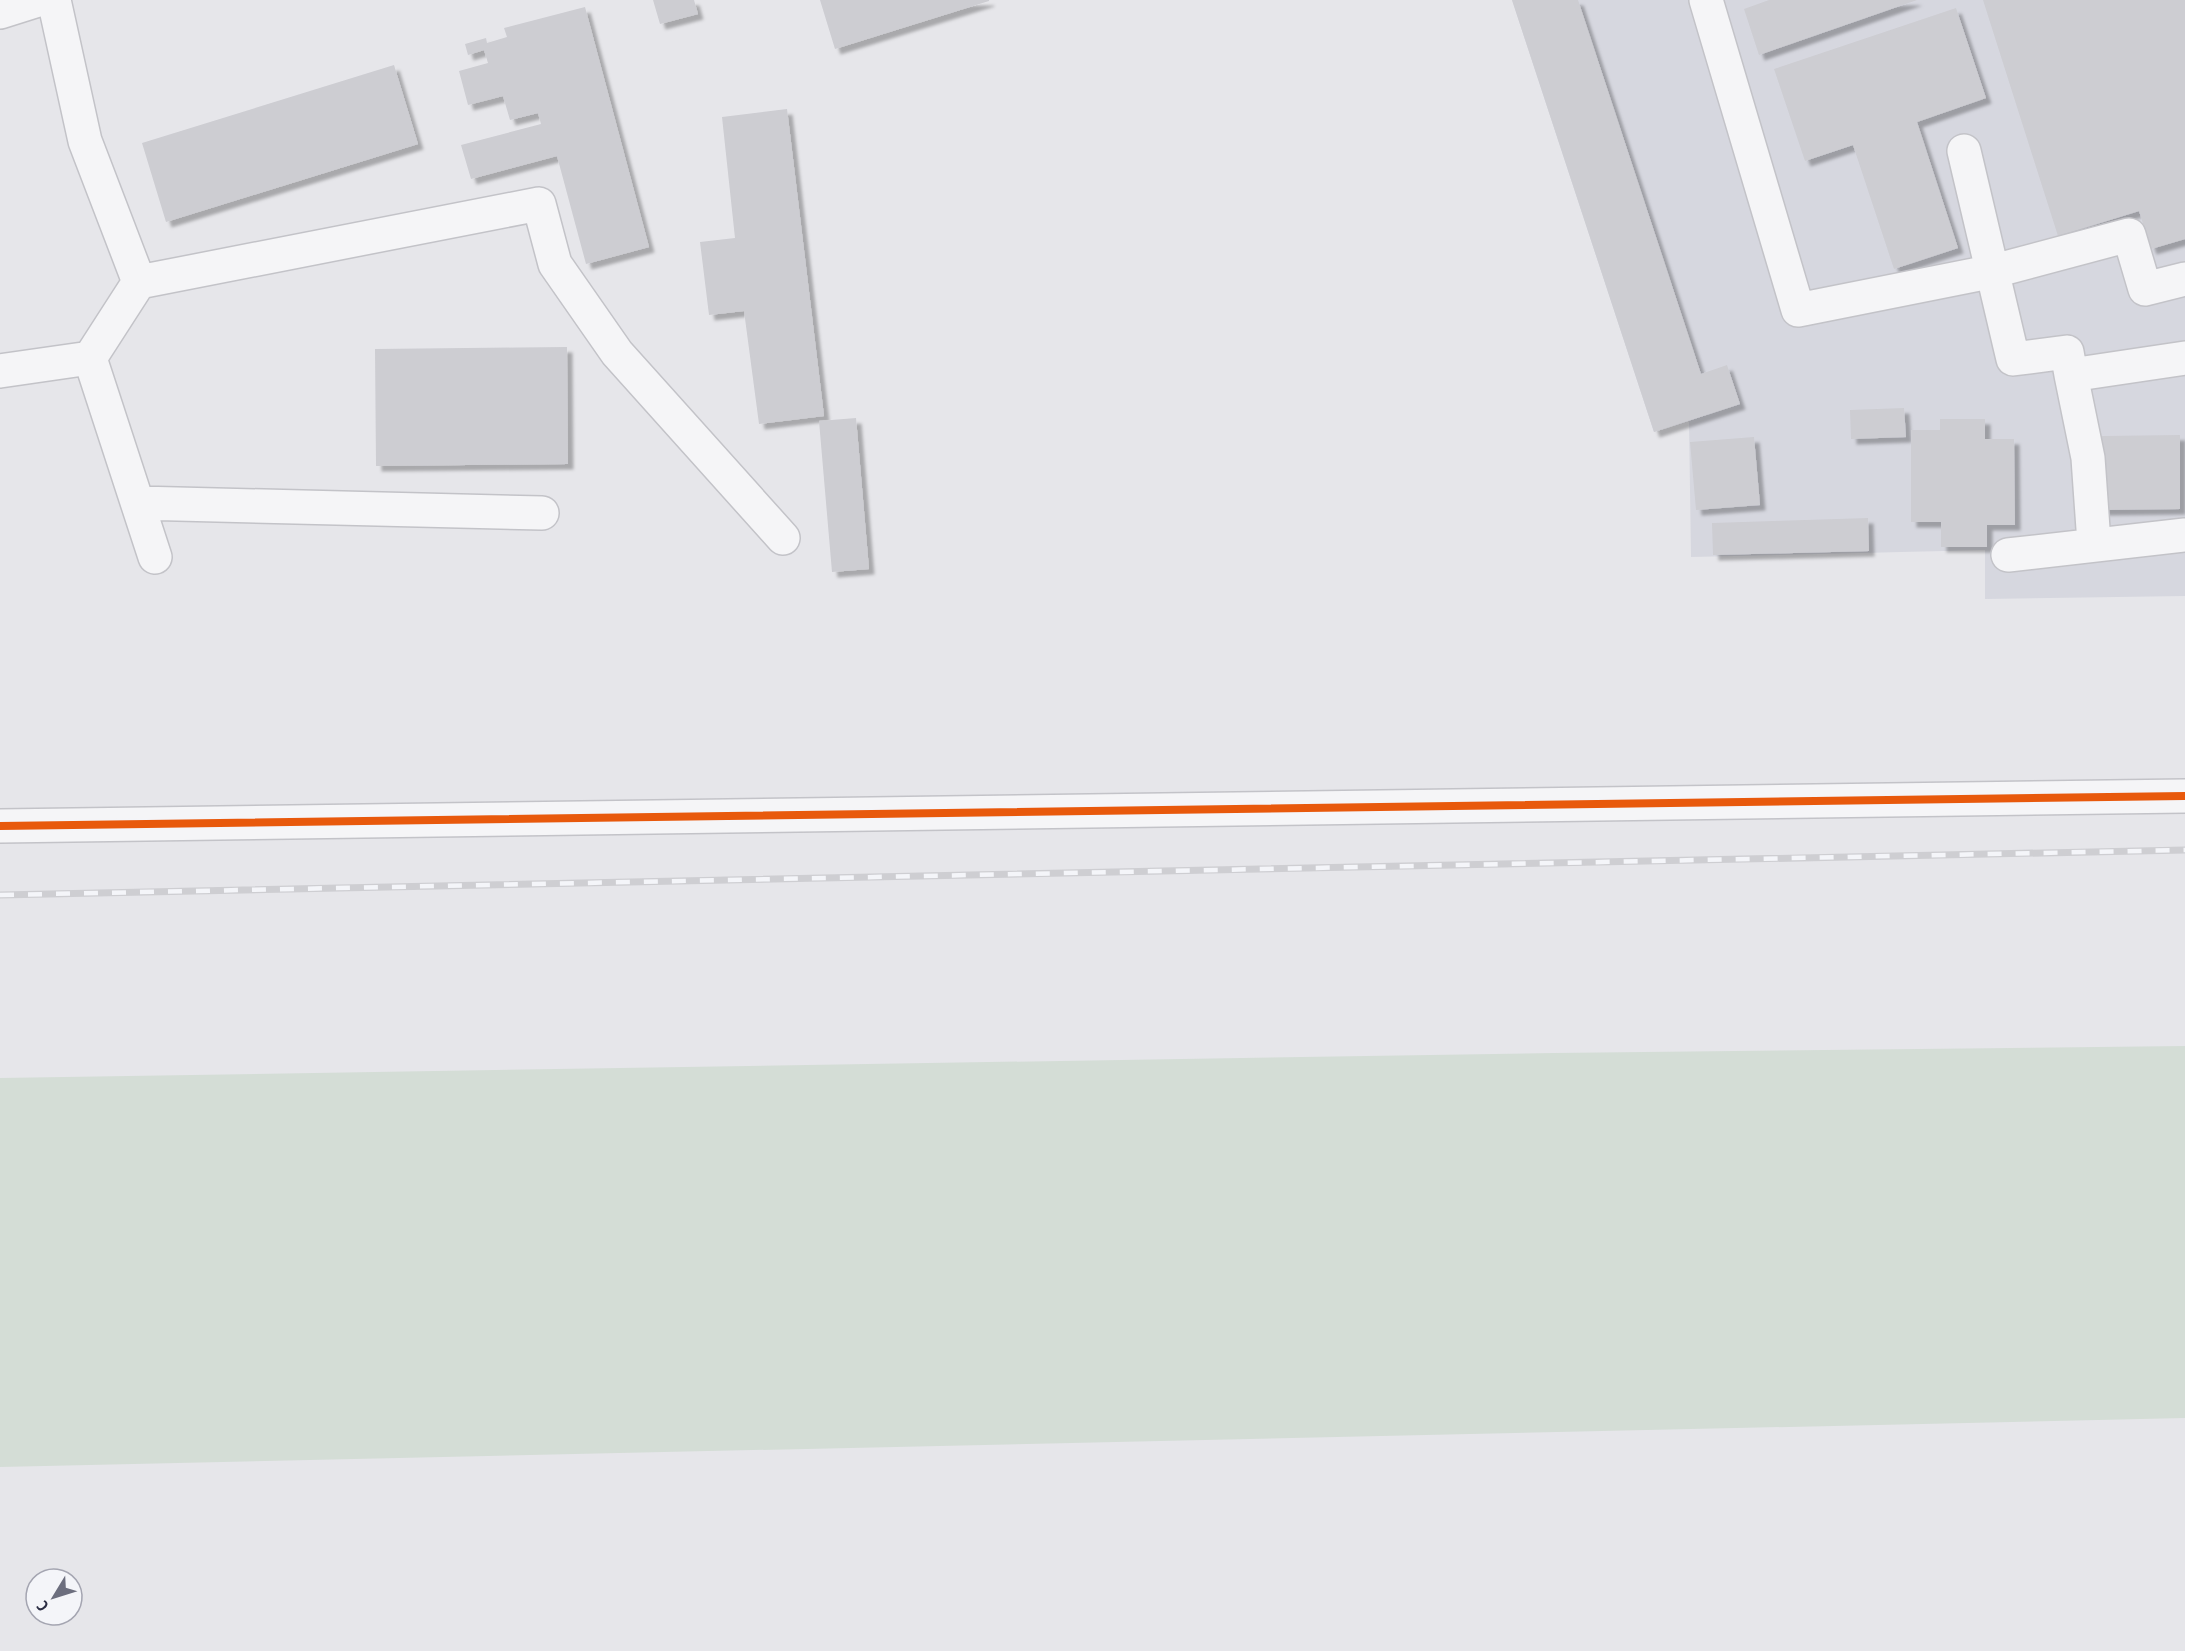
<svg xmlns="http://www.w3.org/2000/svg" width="2185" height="1651" font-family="'PT Sans Narrow',sans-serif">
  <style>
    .built { fill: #d6d7df }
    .green { fill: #d4ddd6 }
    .building { fill: #cdcdd2; filter: url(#shadow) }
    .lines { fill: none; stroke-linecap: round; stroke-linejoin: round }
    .minor-casing { stroke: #c3c3c8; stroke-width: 36 }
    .minor { stroke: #f5f5f7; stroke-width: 33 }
    .rail-casing { stroke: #ceced2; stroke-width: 7 }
    .rail { stroke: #f4f5f9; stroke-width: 4.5; stroke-dasharray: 14; stroke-linecap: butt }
    .cycleway-casing { stroke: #f4f5f9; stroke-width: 11 }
    .cycleway { stroke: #e8590c; stroke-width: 8 }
  </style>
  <defs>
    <filter id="shadow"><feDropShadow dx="5.5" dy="5.5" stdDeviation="1.5" flood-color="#0004"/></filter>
  </defs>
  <rect width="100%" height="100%" fill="#e6e6ea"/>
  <path class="built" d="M1512 0H2185V596L1985 599V550L1691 557 1689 421 1654 432Z"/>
  <path class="green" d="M2185 1046V1418L0 1467V1078L1554 1053Z"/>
  <path class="building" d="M653 0H694L698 14 660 24Z
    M820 0H989V1L835 49Z
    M1512 0H1578L1701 374 1727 365 1740 404 1654 432Z
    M1769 0H1917L1759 55 1744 9Z
    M1983 0H2185V239L2151 249 2139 211 2058 236Z
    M585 7 649 247 586 264 557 156 471 179 461 145 541 124 538 113 510 120 503 96 468 105 459 71 488 63 484 50 468 55 465 44 486 38 487 43 507 37 504 28Z
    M1956 8 1986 98 1917 122 1958 248 1894 269 1853 145 1805 161 1774 69Z
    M394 65 418 144 166 222 142 143Z
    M787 109 824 416 759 424 744 311 709 315 700 242 735 238 722 117Z
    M567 347 568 464 376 466 375 349Z
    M1904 408 1906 437 1851 439 1850 410Z
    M856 418 869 569 832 572 819 421Z
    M1940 419H1985V439H2014L2015 525H1987V547H1941V522H1911V430H1940Z
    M2180 435V509L2102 510V436Z
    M1754 437 1760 505 1696 510 1690 442Z
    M1868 518 1869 551 1713 555 1712 523Z"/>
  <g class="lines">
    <defs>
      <path id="minor" d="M54 0 85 141 139 282 539 204 555 264 617 353 783 538
        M1706 0 1798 310 1994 271 2129 235 2145 289 2185 279
        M0 12 38 0
        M1964 151 2013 359 2067 352 2071 375 2185 358
        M139 282 90 358 155 557
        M0 371 90 358
        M2071 375 2088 458 2094 543
        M138 503 542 513
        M2008 555 2185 535
        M0 826 2185 796"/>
    </defs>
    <use href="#minor" class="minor-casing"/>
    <use href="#minor" class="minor"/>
    <defs>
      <path id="rail" d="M0 895 2185 850"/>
    </defs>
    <use href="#rail" class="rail-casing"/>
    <use href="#rail" class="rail"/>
    <defs>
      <path id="cycleway" d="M0 826 2185 796"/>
    </defs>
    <use href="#cycleway" class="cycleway-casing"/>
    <use href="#cycleway" class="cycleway"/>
  </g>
  <g transform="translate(54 1597) rotate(232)"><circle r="28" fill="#f4f5f9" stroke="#a4a5b1" stroke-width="1.5"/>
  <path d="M0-4.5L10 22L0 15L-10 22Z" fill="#6c6e7e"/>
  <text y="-9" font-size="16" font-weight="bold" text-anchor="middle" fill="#2b2e44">С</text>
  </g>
</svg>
